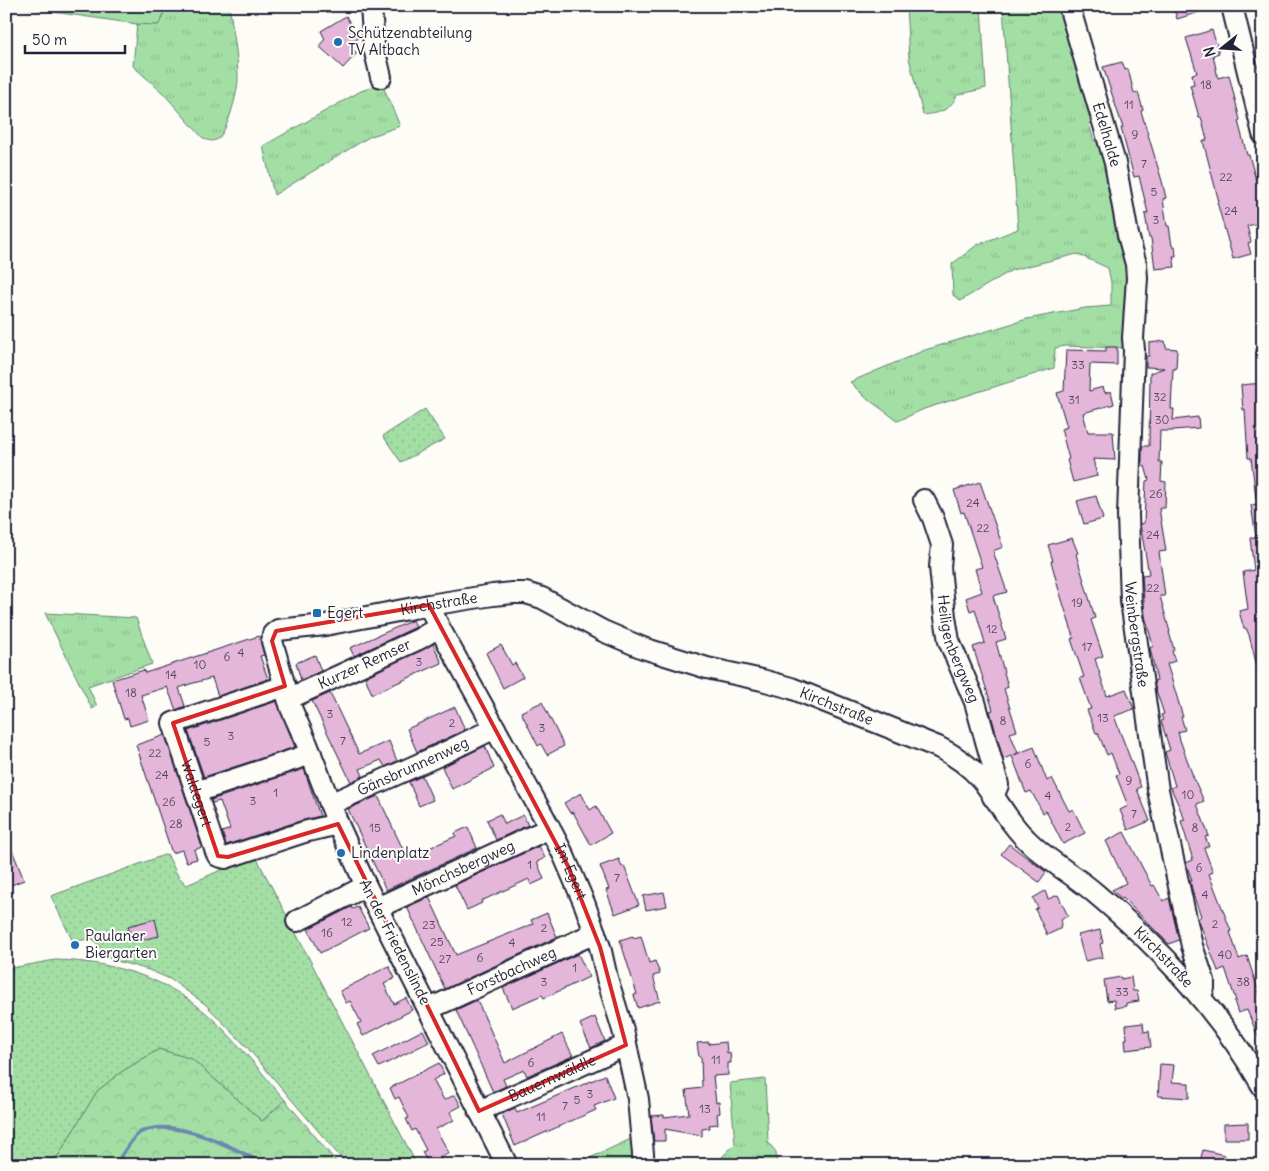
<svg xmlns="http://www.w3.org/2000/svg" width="1269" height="1171" font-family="Delius,sans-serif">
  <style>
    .grass { fill: url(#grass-tufts); stroke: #628070 }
    .forest { fill: url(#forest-crowns); stroke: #628070 }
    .garden { fill: url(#garden-dots); stroke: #628070 }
    .pitch { fill: #a3dfa5; stroke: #628070 }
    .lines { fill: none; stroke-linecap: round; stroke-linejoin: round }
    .stream { stroke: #6b89ad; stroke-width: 4 }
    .building { fill: #e4b6da; stroke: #22223b }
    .minor-casing { stroke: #22223b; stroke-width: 24 }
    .minor { stroke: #fdfcf7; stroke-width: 20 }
    .marked { fill: none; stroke: #d62828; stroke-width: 4; stroke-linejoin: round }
    .poi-dot { fill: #1f6fb2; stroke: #fdfcf7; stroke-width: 2 }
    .labels { text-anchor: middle; stroke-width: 4; stroke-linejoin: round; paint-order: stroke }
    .number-label { font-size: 12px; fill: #524763 }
    .poi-label { font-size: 15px; fill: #22223b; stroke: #fdfcf7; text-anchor: start }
    .street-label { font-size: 15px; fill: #22223b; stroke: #fdfcf7 }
  </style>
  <defs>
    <pattern id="grass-tufts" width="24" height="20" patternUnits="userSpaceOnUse" patternTransform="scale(1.25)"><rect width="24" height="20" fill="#a3dfa5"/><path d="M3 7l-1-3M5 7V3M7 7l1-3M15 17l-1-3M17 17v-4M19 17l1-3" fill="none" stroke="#8cbf8f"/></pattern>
    <pattern id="forest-crowns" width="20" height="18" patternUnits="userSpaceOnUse" patternTransform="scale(1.25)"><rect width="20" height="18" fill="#a3dfa5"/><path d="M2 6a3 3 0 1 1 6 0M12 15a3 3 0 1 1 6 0" fill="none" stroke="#8cbf8f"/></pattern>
    <pattern id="garden-dots" width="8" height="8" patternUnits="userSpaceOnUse" patternTransform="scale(1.25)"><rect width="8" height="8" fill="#a3dfa5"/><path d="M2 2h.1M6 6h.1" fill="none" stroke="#8cbf8f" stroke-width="1.8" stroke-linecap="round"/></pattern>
  </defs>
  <rect width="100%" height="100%" fill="#fdfcf7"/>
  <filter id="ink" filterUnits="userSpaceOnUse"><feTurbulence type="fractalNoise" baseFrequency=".02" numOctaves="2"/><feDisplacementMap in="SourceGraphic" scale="10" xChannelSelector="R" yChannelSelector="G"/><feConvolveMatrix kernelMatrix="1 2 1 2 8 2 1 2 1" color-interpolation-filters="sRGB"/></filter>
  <g filter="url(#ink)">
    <path class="grass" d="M165 6H229C233 30 238 55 238 79 238 91 227 135 216 140 211 142 206 140 202 137L163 93 133 66 137 24 158 25 162 19Z
      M906 6H981L986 88 957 95C950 111 939 113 923 115L909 58Z
      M1003 6H1065L1099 121 1089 124 1094 141 1105 138 1131 261 1127 348 1065 346 1055 348 1054 368 924 409 898 421 865 397 850 382 925 350 1027 319 1085 308 1111 306V282L1108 268 1077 254 1012 270 960 301 953 295 952 264 977 245 1018 229Z
      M382 84 400 126 369 137 274 195 263 146 361 91Z
      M45 613 136 618 152 664 88 686 97 706 92 709Z
      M765 1079 768 1142 776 1152 777 1165H714L735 1144 730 1083Z
      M635 1137 640 1165H575Z"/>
    <path class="forest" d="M159 1049 192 1059 262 1121 285 1100 339 1165H40L58 1156 97 1091 121 1072Z"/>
    <path class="garden" d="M425 409 445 439 401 462 383 436Z
      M167 854 178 876 187 885 255 855 417 1165H347L246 1046 205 1004 170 979 149 970 110 959 92 938 73 942 51 896Z
      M55 960C104 961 156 974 196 1005 227 1028 259 1070 285 1100L262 1121 192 1059 159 1049 121 1072 97 1091 58 1156 40 1165H6V969Z"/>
    <path class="pitch" d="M12 6H165L162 19 158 25 137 24Z"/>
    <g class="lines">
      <path class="stream" d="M115 1165C122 1157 132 1136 141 1132 175 1116 235 1148 265 1165"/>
    </g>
    <path class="building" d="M1173 6H1209V9L1177 19Z
      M346 16 358 38 350 47 357 53 343 68 319 46 325 39 321 31Z
      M1212 30 1219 53 1213 55 1218 78 1229 75 1240 120 1238 121 1247 155H1249L1258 187 1259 186 1263 198V222L1247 226 1251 242 1248 243 1251 254 1233 259 1217 202H1219L1203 141 1207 140 1201 117H1199L1190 85 1194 84 1192 74 1197 73 1186 38Z
      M1122 62 1125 70 1128 69 1134 93 1138 92 1143 110 1141 111 1162 181 1166 198 1163 199 1167 226H1169L1172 246H1175L1176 256H1173L1175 267 1155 269 1151 238H1149L1145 214 1148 213 1139 176 1134 177 1121 128H1123L1103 67Z
      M1165 341 1166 348 1177 349 1176 369H1173L1171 409H1174L1173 420 1198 417 1199 428 1173 430V431H1160L1159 462H1162L1161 481 1166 482 1165 508H1159L1166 551 1159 552 1165 596H1160L1170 632H1169L1174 650 1172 651 1175 661 1167 664 1183 717H1181L1185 730 1178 732 1180 740 1194 779 1204 801 1197 804 1209 836 1205 837 1209 846 1204 848 1213 872 1209 874 1231 931 1230 932 1239 959 1247 956 1260 996 1263 995 1262 1046 1247 1010 1238 1013 1234 1001H1236L1225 968 1218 971 1198 919 1201 916 1194 897 1190 881H1192L1186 863 1193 860 1181 821 1185 820 1171 788 1175 786 1165 752 1170 750 1161 721 1163 720 1161 715 1164 714 1155 687 1154 681 1157 680 1150 648 1153 646 1145 616 1142 575 1149 574 1140 524 1144 523 1146 481 1149 480 1145 466H1142V446H1149L1150 373 1164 368 1146 367V356H1149V343Z
      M1106 347H1117V365L1090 364 1089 391 1103 387 1105 393 1111 391 1114 404 1083 413 1088 432H1113L1115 460 1093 459 1097 476 1073 482 1067 460 1069 459 1061 429 1067 427 1057 393 1064 391 1066 350 1106 351Z
      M1263 383V497L1256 498 1251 458H1248L1245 409 1243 410 1241 385Z
      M980 482 1003 547 993 551 1007 592 993 596 1006 639 996 642 1008 687 1004 689 1017 731 1010 733 1018 753 1014 755 1034 747 1047 781 1052 778 1069 811 1073 809 1085 833 1063 844 1046 811 1043 813 1031 791 1026 793 1012 756 1003 759 990 711 993 710 973 647 985 643 975 609 970 611 966 598 982 592 975 569 982 567 964 512 961 513 954 490Z
      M1096 496 1103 519 1084 524 1077 501Z
      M1263 503V592L1257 593 1263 614V617L1259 618 1263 631V673L1259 674 1249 635 1246 628 1244 629 1239 611 1248 609 1243 572 1254 570 1250 538 1256 537 1251 505Z
      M1072 538 1078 553 1076 554 1095 618 1091 620 1103 656 1095 659 1107 696 1126 689 1134 709 1114 716 1141 787 1137 789 1150 821 1128 830 1120 810 1128 806 1116 775 1119 774 1111 753 1107 755 1098 733H1096L1087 710 1091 709 1080 678 1084 677 1071 639 1074 638 1058 587 1051 561H1053L1048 545Z
      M413 620 416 627 354 656 350 648Z
      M259 636 264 655 260 656 268 679 218 696 212 678 190 684 179 688 185 706 176 710 167 687 141 695 149 720 130 726 128 718 124 719 112 680 144 670 145 673Z
      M433 644 442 663 372 694 365 677Z
      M501 645 512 665 515 663 523 677 503 688 486 653Z
      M315 655 321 671 301 680 296 663Z
      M330 693 359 754 389 741 397 761 385 767 381 760 360 769 363 776 351 782 312 701Z
      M277 701 295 747 204 777 188 731Z
      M542 702 564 746 547 755 541 744 538 746 521 712Z
      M455 707 465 730 417 752 407 729Z
      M165 735 202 847 194 850 197 859 186 862 182 850 172 853 136 745Z
      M485 746 494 768 452 789 442 767Z
      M304 769 320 816 300 821 226 845 222 832 230 829 220 801 212 803 211 800Z
      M422 776 433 800 419 806 409 782Z
      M581 793 590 810 596 806 611 833 591 845 573 812 570 813 564 803Z
      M378 796 407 858 456 836 455 833 468 827 477 848 386 890 348 809Z
      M500 814 505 824 523 815 528 825 496 840 487 820Z
      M1124 832 1152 886 1154 885 1163 901 1169 898 1179 940 1169 944 1123 898 1122 899 1112 890 1126 883 1106 841Z
      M6 835 24 880 6 887Z
      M1009 844 1046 872 1039 882 1001 854Z
      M539 846 545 858 537 862 544 879 531 885 529 879 481 901 482 903 467 910 455 885Z
      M619 859 622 867 624 866 639 905 615 914 606 890 609 889 600 866Z
      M1045 891 1048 899 1058 895 1068 916 1062 918 1060 929 1047 935 1035 909 1038 908 1033 898Z
      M664 892 667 906 646 910 643 896Z
      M429 897 456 955 533 924 531 920 547 913 557 937 445 989 407 907Z
      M351 907 352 909 358 907 369 928 320 953 308 929Z
      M155 919 159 936 132 942 128 926Z
      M1100 930 1103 943 1100 944 1103 957 1085 961 1078 935Z
      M633 936 634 938 641 936 649 963 655 961 660 974 653 976 660 1001 638 1008 634 995 637 994 620 940Z
      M578 954 589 977 544 998 542 995 512 1008 503 988Z
      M389 966 395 978 384 984 394 1004 406 998 412 1010 363 1036 357 1024 361 1022 350 1001 346 1003 340 991Z
      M1121 977V979L1131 977 1133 991H1137L1139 1001 1126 1003V1006L1115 1008 1114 1000 1107 1001 1104 980Z
      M477 1000 505 1063 562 1034 573 1056 527 1076 524 1070 503 1079 506 1086 493 1092 456 1010Z
      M595 1017 605 1041 591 1048 580 1024Z
      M1143 1023 1144 1032 1149 1031 1151 1047 1126 1050 1125 1039H1127L1126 1025Z
      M423 1030 429 1042 379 1067 373 1056Z
      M709 1042V1044L726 1042 727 1053 730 1052 731 1063H728V1075L713 1076 716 1103 719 1102 720 1113 717 1114 718 1124 709 1125 710 1128 702 1129V1136L665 1129V1141H654L651 1116 664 1115V1117L689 1114 686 1090 702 1088 701 1057H699L697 1043Z
      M439 1063 444 1074 433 1080 444 1100 455 1095 461 1106 450 1112 454 1120 436 1129 449 1153 440 1158 444 1165H429L422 1152 426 1150 415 1129 412 1131 406 1119 409 1118 399 1097 395 1099 390 1088Z
      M1160 1064 1174 1065 1172 1082 1189 1083V1098L1158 1096Z
      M605 1075 614 1098 594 1106 596 1110 515 1146 502 1114 515 1108 517 1113Z
      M1248 1123V1139H1224V1124Z
      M1203 1150 1225 1155 1223 1165H1199Z"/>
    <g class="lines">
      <defs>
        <g id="minor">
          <path d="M371 6 374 48 381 77"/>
          <path id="s1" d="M1069 6 1115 163 1128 235 1136 264 1137 278 1133 338 1134 350 1128 515 1131 601 1158 790 1192 946 1204 981V988L1200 997"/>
          <path d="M1232 6 1263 134"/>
          <path id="s2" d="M924 500 933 518 942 545 940 567 945 617 949 641 975 702 997 780 998 785 993 797"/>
          <path id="s3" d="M429 605 439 627 544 817 564 856 585 905 600 947 607 978 623 1030 638 1099 644 1165"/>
          <path id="s4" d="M285 686 173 723 216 852 218 856 225 858 304 832 338 824"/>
          <path id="s5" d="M288 699 419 639 439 627"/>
          <path d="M196 792 311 754"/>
          <path id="s6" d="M330 804 444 753 495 728"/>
          <path id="s7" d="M377 908 550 828"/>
          <path d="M297 921 366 886"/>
          <path id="s8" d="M429 1009 595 933"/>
          <path id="s9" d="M479 1111 626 1045"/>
          <path id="s10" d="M507 1165 366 886 338 824 307 744 291 708 272 641 273 634 278 630 325 625 429 605 493 595 513 593H526L542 598 603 631 643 648 707 668 762 680 791 688 938 747C954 755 969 765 981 779 997 798 1007 821 1026 839 1046 860 1073 874 1095 893 1161 948 1220 1012 1263 1087"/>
        </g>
      </defs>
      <use href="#minor" class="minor-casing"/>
      <use href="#minor" class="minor"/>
    </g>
  </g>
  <path class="marked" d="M429 605 568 866 600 947 626 1045 479 1111 338 824 228 857 218 856 173 723 285 686 272 641 276 631Z"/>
  <g class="poi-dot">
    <circle cx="338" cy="42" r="5"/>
    <rect x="312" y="608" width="10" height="10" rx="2.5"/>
    <circle cx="341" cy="853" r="5"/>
    <circle cx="75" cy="945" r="5"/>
  </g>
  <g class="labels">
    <g class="number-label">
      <text x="1206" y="89">18</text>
      <text x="1129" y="109">11</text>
      <text x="1135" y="139">9</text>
      <text x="1144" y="168">7</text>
      <text x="1226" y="181">22</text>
      <text x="1154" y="196">5</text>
      <text x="1231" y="215">24</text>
      <text x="1156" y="224">3</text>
      <text x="1078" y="369">33</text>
      <text x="1160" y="401">32</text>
      <text x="1074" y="404">31</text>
      <text x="1162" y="424">30</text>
      <text x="1156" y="498">26</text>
      <text x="973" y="507">24</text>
      <text x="983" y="532">22</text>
      <text x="1153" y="539">24</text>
      <text x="1153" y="592">22</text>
      <text x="1077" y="607">19</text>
      <text x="992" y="633">12</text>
      <text x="1087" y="651">17</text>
      <text x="241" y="657">4</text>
      <text x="227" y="661">6</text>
      <text x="419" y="666">3</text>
      <text x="200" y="669">10</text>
      <text x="171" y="679">14</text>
      <text x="131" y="697">18</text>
      <text x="330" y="718">3</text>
      <text x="1103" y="722">13</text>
      <text x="1003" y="725">8</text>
      <text x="452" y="727">2</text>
      <text x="542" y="732">3</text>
      <text x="231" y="740">3</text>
      <text x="343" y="745">7</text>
      <text x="207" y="746">5</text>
      <text x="155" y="757">22</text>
      <text x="1028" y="768">6</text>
      <text x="162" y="779">24</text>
      <text x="1129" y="785">9</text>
      <text x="276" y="797">1</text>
      <text x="1188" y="799">10</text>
      <text x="1048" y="800">4</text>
      <text x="253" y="805">3</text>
      <text x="169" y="806">26</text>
      <text x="1134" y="818">7</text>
      <text x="176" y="828">28</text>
      <text x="1068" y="831">2</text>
      <text x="375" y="832">15</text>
      <text x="1195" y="832">8</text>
      <text x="530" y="869">1</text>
      <text x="1199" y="872">6</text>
      <text x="617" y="882">7</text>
      <text x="1205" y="899">4</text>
      <text x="347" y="926">12</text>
      <text x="1215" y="928">2</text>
      <text x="429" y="929">23</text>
      <text x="544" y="932">2</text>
      <text x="327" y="937">16</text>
      <text x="437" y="946">25</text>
      <text x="512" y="947">4</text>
      <text x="1225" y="959">40</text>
      <text x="480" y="962">6</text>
      <text x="445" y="963">27</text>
      <text x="575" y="972">1</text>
      <text x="544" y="986">3</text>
      <text x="1243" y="986">38</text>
      <text x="1122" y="996">33</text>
      <text x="716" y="1064">11</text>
      <text x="531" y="1067">6</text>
      <text x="590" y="1098">3</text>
      <text x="577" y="1104">5</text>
      <text x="565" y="1110">7</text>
      <text x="705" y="1113">13</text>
      <text x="541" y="1121">11</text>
    </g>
    <g class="poi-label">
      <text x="348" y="38">Schützenabteilung<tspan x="348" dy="17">TV Altbach</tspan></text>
      <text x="327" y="618">Egert</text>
      <text x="351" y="858">Lindenplatz</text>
      <text x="85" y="941">Paulaner<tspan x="85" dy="17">Biergarten</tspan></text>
    </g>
    <g class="street-label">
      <text dy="5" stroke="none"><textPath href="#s1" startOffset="134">Edelhalde</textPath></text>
      <text dy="5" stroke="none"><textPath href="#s10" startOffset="752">Kirchstraße</textPath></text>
      <text dy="5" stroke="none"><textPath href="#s1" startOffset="638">Weinbergstraße</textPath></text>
      <text dy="5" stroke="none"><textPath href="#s2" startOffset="155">Heiligenbergweg</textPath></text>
      <text dy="5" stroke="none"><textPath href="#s5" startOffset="84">Kurzer Remser</textPath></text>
      <text dy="5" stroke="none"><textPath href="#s10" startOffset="1172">Kirchstraße</textPath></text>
      <text dy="5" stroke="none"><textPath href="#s6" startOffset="91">Gänsbrunnenweg</textPath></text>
      <text dy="5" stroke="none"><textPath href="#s4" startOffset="192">Waldegert</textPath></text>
      <text dy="5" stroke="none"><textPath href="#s7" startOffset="95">Mönchsbergweg</textPath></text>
      <text dy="5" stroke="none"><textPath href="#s3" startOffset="302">Im Egert</textPath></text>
      <text transform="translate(395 942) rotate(63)" y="5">An der Friedenslinde</text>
      <text dy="5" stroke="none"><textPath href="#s10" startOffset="1592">Kirchstraße</textPath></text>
      <text dy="5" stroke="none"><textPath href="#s8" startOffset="91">Forstbachweg</textPath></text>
      <text dy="5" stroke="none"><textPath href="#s9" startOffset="80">Bauernwäldle</textPath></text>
    </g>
  </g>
  <rect width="1269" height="1171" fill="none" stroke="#fdfcf7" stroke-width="25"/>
  <rect x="12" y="12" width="1244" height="1146" fill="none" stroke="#22223b" stroke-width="2" filter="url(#ink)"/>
  <g transform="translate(1222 48) rotate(253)" stroke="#fdfcf7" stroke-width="4" paint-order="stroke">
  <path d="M0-4L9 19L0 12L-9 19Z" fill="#22223b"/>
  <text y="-8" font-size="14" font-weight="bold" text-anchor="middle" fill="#22223b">N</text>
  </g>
  <path d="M25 45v8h100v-8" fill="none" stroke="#22223b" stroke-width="2.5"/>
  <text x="32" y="45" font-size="15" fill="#22223b" stroke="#fdfcf7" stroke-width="4" paint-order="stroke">50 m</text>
</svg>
